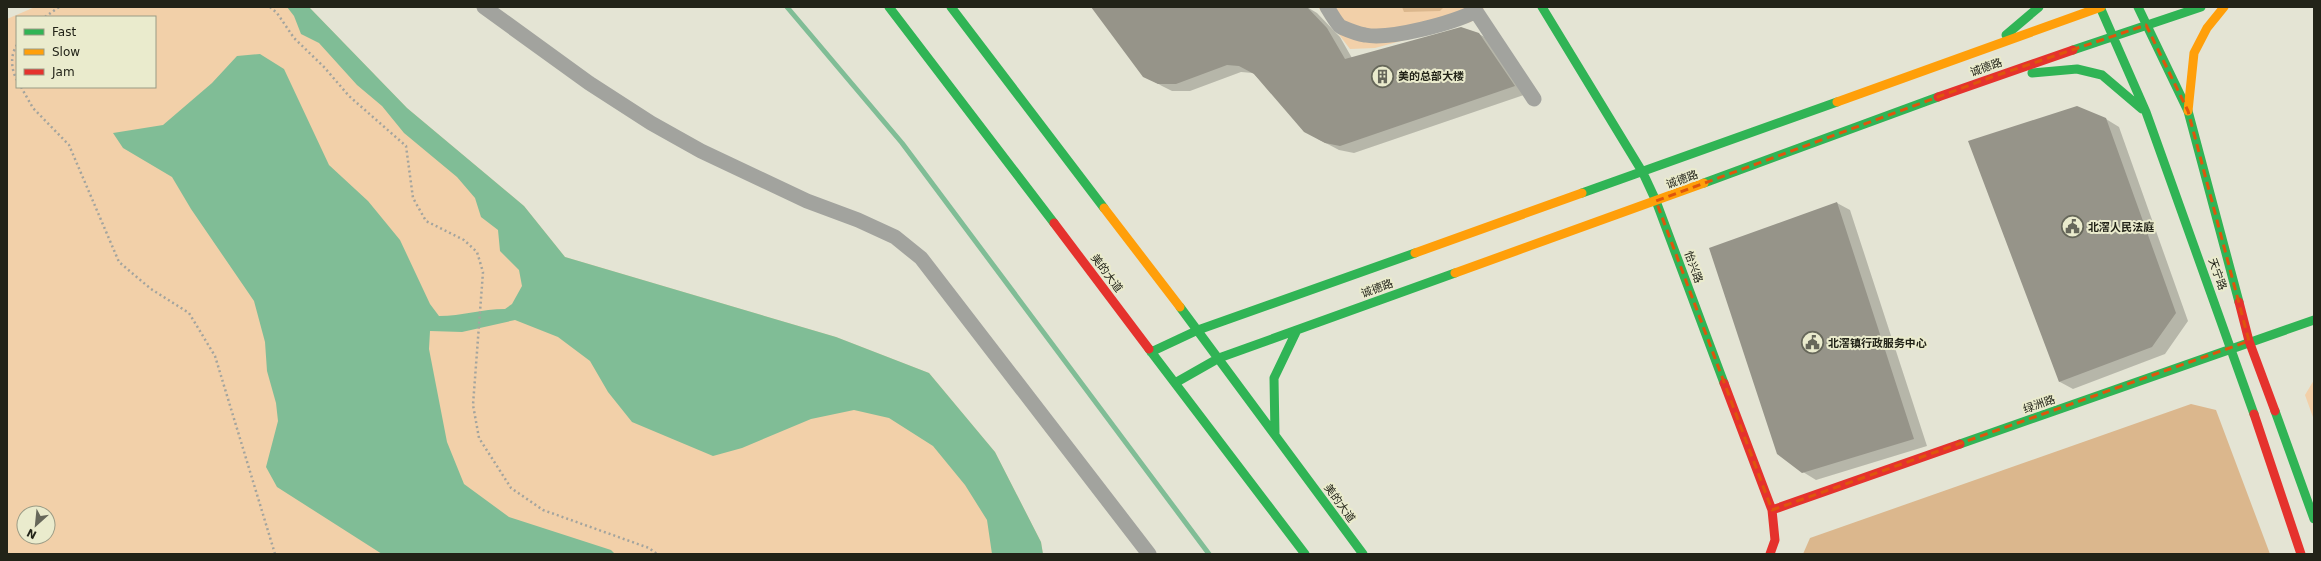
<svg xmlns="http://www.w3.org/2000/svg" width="2321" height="561" font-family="'DejaVu Sans','Noto Sans SC',sans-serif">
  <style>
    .green { fill: #f2d0a9; fill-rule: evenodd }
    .forest { fill: #dbb78d }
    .water { fill: #80bd96 }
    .shadow { fill: #0003 }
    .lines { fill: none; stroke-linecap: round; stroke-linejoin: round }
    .stream { stroke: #80bd96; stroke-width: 5 }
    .building { fill: #969489 }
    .path { stroke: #a3a49e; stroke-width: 2.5; stroke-dasharray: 2 3; stroke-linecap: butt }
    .street { stroke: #a2a39e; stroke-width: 15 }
    .fast { stroke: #30b455; stroke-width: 9 }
    .slow { stroke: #ff9f0a; stroke-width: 9 }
    .jam { stroke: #e5322d; stroke-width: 9 }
    .marked { fill: none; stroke: #de560d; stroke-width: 3; stroke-dasharray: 8 5; stroke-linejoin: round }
    .labels { text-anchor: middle; stroke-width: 4; stroke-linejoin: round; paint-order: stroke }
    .street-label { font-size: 11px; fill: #222318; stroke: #eaebcd }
    .poi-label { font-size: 11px; font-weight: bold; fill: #222318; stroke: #eaebcd; text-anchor: start }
  </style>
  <rect width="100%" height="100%" fill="#e4e4d4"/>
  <path class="green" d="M35 7H309L407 108 524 206 565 257 836 337 929 373 995 452 1041 542 1043 554H7V19ZM17 17H155V87H17ZM24 513H48V537H24Z
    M1318 7H1485L1471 22 1375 48 1350 49Z
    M2314 380V420L2305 395Z"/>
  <path class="forest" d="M1402 7H1444L1440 11 1404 12Z
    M2191 404 2216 410 2270 554H1803L1810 538Z"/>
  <path class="water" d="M287 7H309L407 108 524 206 565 257 836 337 929 373 995 452 1041 542 1043 554H992L987 520 965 485 933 446 889 418 854 410 811 419 742 448 713 456 632 422 608 392 590 361 558 337 515 320 462 332 430 331 429 349 447 442 464 484 509 517 611 550 615 554H382L277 487 266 467 278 421 276 403 267 371 265 342 254 301 191 209 172 177 123 148 113 133 163 125 212 83 237 56 260 54 284 69 329 165 368 201 400 240 430 304 439 316C462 316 482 309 505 309L512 304 522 286 519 270 500 251 498 230 481 217 475 198 457 177 404 133 382 106 357 85 319 43 301 34 294 16Z"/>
  <path class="shadow" d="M1092 7H1307L1317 13 1340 37 1352 58 1479 34 1492 41 1527 94 1354 153 1339 150 1318 139 1253 73 1241 72 1190 91H1172L1162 86 1155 82Z
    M2106 119 2119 127 2188 321 2165 354 2073 389 2060 382Z
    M1837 203 1850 210 1927 446 1816 480 1803 472Z"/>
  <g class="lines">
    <path class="stream" d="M787 7 902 143 1209 554"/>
  </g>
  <path class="building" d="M1091 7H1307L1327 28 1345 59 1461 27 1479 33 1515 86 1340 146 1325 143 1304 132 1254 74 1239 66 1227 65 1176 84H1158L1143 77Z
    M2077 106 2106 118 2176 313 2152 347 2059 382 1968 141Z
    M1837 202 1914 439 1802 473 1777 454 1709 248Z"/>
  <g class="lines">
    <path class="path" d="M270 7 277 13 294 38 324 67 349 96 406 146 413 198 426 221 464 240 477 252 483 272 473 405 479 438 511 488 543 510 649 548 657 554
      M45 17 59 7
      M17 45C10 55 11 70 17 80
      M21 87 33 108 69 145 119 262 151 289 189 313 215 356 275 554"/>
    <path class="street" d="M484 7 589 83 651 123 701 151 807 201 858 220 895 237 921 258 1149 554
      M1327 7C1331 13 1336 23 1341 27 1348 30 1358 34 1365 35 1390 40 1453 23 1476 11
      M1473 7 1534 99"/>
    <path class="fast" d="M889 7 1054 223
      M951 7 1104 208
      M1542 7 1643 173 1656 201 1724 383
      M2100 7 2146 112 2254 414
      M2138 7 2188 111 2239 302
      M2006 35 2039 7
      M2073 50 2201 7
      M2032 73 2077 69 2102 75 2142 109
      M1704 183 1938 97
      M1582 193 1837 102
      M1180 307 1363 554
      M1149 349 1305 554
      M1151 352 1198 330 1415 253
      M1175 383 1219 358 1455 273
      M2275 411 2314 519
      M1275 435 1274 378 1297 330
      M1960 444 2314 320"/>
    <path class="slow" d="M1837 102 2101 7
      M2188 111 2194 53 2207 28 2224 7
      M1104 208 1180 307
      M1415 253 1582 193
      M1455 273 1704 183"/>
    <path class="jam" d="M1938 97 2073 50
      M1054 223 1149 349
      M2239 302 2249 341 2275 411
      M1724 383 1772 510 1775 540 1770 554
      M2254 414 2301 554
      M1772 510 1960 444"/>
  </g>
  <path class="marked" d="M2146 25 2188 111 2249 341 1772 510 1656 201 1992 77Z"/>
  <defs>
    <symbol id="building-ring" viewBox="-11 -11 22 22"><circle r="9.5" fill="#eaebcd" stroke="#66675a" stroke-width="1.5"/><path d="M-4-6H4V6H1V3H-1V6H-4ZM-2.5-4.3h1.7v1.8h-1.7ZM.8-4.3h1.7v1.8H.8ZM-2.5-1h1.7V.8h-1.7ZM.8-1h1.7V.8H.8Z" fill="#66675a"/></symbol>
    <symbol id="civic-ring" viewBox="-11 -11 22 22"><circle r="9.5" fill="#eaebcd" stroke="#66675a" stroke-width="1.5"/><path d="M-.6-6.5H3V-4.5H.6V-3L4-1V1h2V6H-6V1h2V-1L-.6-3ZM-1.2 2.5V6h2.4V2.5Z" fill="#66675a"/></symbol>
  </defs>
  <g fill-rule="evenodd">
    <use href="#building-ring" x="1370" y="64" width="25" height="25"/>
    <use href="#civic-ring" x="2060" y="214" width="25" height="25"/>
    <use href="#civic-ring" x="1800" y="330" width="25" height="25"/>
  </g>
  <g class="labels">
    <g class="street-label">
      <text transform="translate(1986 67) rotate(-19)" y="4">诚德路</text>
      <text transform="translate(1682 179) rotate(-20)" y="4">诚德路</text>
      <text transform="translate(1694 267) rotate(70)" y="4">怡兴路</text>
      <text transform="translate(1107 273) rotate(53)" y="4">美的大道</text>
      <text transform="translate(2218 274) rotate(70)" y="4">天宁路</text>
      <text transform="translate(1377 288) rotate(-20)" y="4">诚德路</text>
      <text transform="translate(2039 404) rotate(-19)" y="4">绿洲路</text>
      <text transform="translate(1340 503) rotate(54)" y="4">美的大道</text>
    </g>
    <g class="poi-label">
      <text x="1398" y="80">美的总部大楼</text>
      <text x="2088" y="231">北滘人民法庭</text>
      <text x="1828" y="347">北滘镇行政服务中心</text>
    </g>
  </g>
  <rect width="2321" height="561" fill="none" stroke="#222318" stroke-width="16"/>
  <rect x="16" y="16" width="140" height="72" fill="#eaebcd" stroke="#9a9b85"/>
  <rect x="24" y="29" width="20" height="6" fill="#30b455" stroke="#9a9b85"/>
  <text x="52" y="36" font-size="12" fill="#222318">Fast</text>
  <rect x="24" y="49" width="20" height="6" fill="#ff9f0a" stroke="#9a9b85"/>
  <text x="52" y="56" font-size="12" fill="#222318">Slow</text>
  <rect x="24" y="69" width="20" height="6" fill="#e5322d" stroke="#9a9b85"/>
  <text x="52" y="76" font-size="12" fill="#222318">Jam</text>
  <g transform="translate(36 525) rotate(207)"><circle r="19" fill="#eaebcd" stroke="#9a9b85"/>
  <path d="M0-3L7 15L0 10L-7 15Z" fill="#66675a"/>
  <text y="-6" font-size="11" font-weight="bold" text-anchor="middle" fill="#222318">N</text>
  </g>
</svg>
